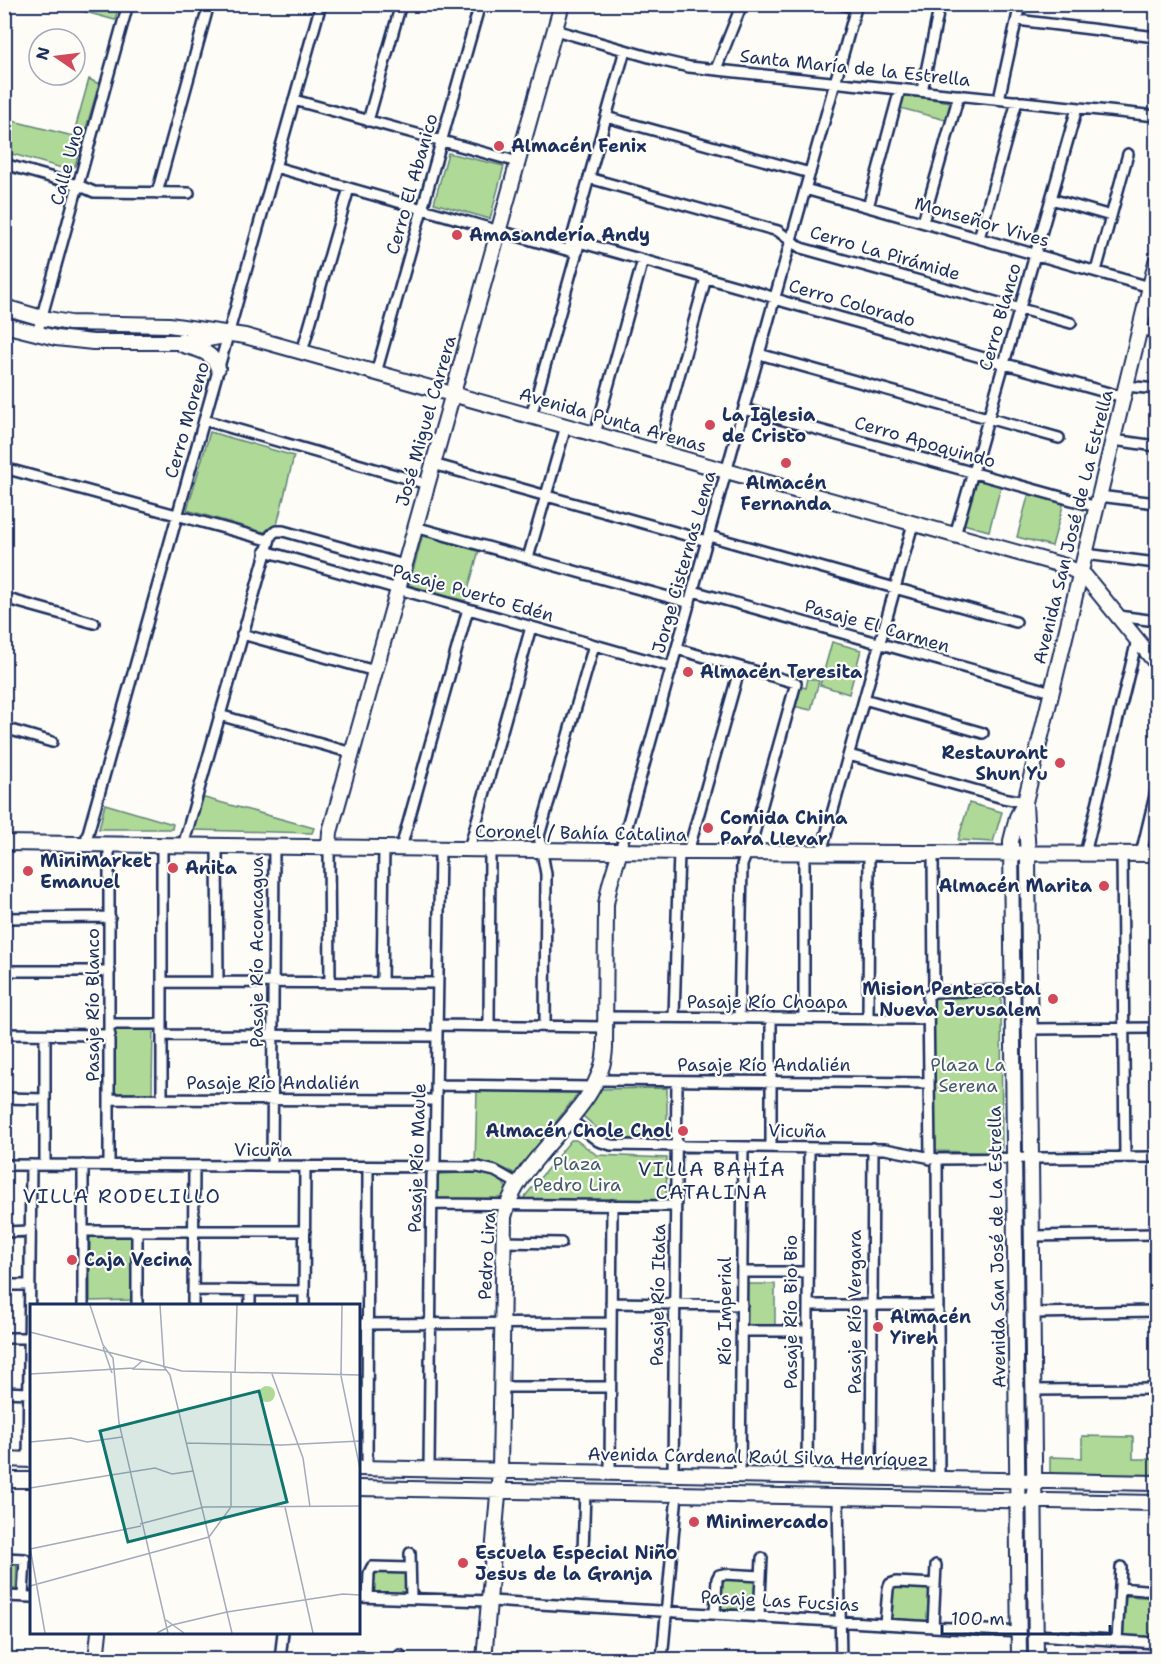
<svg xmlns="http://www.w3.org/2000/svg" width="1161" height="1664" font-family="'Shantell Sans',sans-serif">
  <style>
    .built { fill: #f1e2e9 }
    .green { fill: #aed997; stroke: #64847a; stroke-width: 1.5 }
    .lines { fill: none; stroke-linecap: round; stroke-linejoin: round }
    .street-casing { stroke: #1b2f5e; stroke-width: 14 }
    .secondary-casing { stroke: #1b2f5e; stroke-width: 18 }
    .street { stroke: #fdfcf7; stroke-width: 9 }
    .secondary { stroke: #fdfcf7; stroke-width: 14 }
    .poi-dot { fill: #d1495b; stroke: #fdfcf7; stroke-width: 2 }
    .labels { text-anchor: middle; stroke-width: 4.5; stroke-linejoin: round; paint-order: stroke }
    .street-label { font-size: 18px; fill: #1b2f5e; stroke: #fdfcf7 }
    .poi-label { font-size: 18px; font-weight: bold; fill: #1b2f5e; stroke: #fdfcf7; text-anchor: start }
    .park-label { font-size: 18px; fill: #405a6c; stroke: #fdfcf7 }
    .neighbourhood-label { font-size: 20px; letter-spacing: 1.5px; fill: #1b2f5e; stroke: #fdfcf7 }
    .inset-road { fill: none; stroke: #a3aaba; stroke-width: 1.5 }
    .view { fill: #0f766e; fill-opacity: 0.15; stroke: #0f766e; stroke-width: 3 }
    .inset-edge { fill: none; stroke: #1b2f5e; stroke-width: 3 }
  </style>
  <rect width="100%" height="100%" fill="#fdfcf7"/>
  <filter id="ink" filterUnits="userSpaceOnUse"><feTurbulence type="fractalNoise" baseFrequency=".0167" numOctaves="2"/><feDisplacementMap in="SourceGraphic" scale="12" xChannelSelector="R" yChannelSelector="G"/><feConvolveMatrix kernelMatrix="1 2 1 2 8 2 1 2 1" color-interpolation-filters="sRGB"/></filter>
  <g filter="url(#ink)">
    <path class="built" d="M1085 1646 1156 1650V1659H1085Z"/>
    <path class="green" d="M60 5H119L115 20Z
      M89 79 99 84 75 166 69 170 5 152V119L73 136Z
      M903 95 951 102 946 120 900 108Z
      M448 153 504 166 490 219 434 203Z
      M210 432 294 456 277 525 271 527 266 533 187 510Z
      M976 479 1001 486 989 531 963 524Z
      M1029 493 1064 502 1052 546 1017 537Z
      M423 534 479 550 465 601 409 585Z
      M832 642 861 650 849 694 820 685Z
      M808 678 819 681 811 710 793 706 799 686 806 688Z
      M201 797 314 828 312 833 193 830Z
      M969 803 1002 812 993 842 958 840Z
      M105 804 173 824 172 829H99Z
      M1001 995 1002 1153 935 1151 934 1000 936 997Z
      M153 1029 152 1093H114L113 1030Z
      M667 1088V1140L608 1138 583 1116 601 1089Z
      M477 1090 579 1092 516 1174 494 1164H475Z
      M571 1140H576L597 1155 667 1158 666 1202 522 1200Z
      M483 1172 501 1179 506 1188 503 1200 439 1201 435 1197V1178L439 1174Z
      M132 1236 133 1300 90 1301V1237Z
      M747 1284H775V1326H747Z
      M1082 1436 1133 1437V1459H1156V1476L1050 1474V1457L1082 1458Z
      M5 1559H17L16 1589H5Z
      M375 1569 404 1571 409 1577 408 1590 404 1596 374 1595 371 1592V1574Z
      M723 1577 752 1579 757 1583 755 1610 718 1609 719 1581Z
      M895 1584 929 1586 932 1590 929 1622 891 1620 889 1617 891 1588Z
      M1126 1596 1156 1598V1638L1123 1636Z"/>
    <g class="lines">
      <defs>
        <path id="street" d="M840 4 856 8
          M924 4 940 7
          M1017 20 1156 37
          M555 30 663 61 689 67 1156 116
          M716 69 742 4
          M922 91 940 4
          M999 99 1020 4
          M294 100 518 162
          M606 117 810 173
          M368 121 401 4
          M4 164 78 185 94 192 189 193
          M275 167 577 253
          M589 178 778 231 801 248 1071 323
          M805 189 1150 287
          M157 193 209 4
          M1051 199 1111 216
          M868 207 900 89
          M923 222 959 95
          M979 238 1017 101
          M572 240 763 294 785 302 1123 397
          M570 245 625 50
          M1096 271 1128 154
          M1140 330 1156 332
          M37 334 128 4
          M302 352 349 188
          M759 354 1059 438
          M376 373 480 4
          M1126 386 1156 389
          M744 409 1097 507
          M531 416 578 248
          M204 420 427 484
          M595 434 643 260
          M1113 440 1156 446
          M658 452 706 278
          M433 464 707 541
          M4 468 268 540
          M1099 496 1156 503
          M415 527 690 603
          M955 535 1077 108
          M709 536 1016 622
          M265 551 672 667
          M1085 554 1156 563
          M528 558 566 426
          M693 591 1052 692
          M4 598 94 623
          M1118 616 1156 621
          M242 634 375 671
          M677 649 796 683 753 837 742 865 739 1018
          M864 699 983 733
          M219 715 352 753
          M4 728 52 742
          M849 755 1003 798 1025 802
          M85 844 321 4
          M109 845V1165
          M183 846 271 535 276 531H283L404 565
          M217 846 218 982
          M329 847 330 982
          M401 848 468 609
          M469 849 531 627
          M620 851 857 4
          M688 852 740 667
          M821 853 913 524
          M933 854 934 992
          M1085 854 1137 640
          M1122 854 1125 1157
          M1141 854 1156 791
          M4 918 110 917
          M4 971H110
          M162 982 437 983
          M382 983 384 848
          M606 1017 928 1019
          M674 1017 679 852
          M804 1018V853
          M868 1019 869 853
          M110 1024H162
          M437 1025 605 1027
          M489 1026 490 850
          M545 1026 546 874 539 836 594 645
          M1030 1029 1156 1028
          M4 1034 110 1035
          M45 1035V1165
          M162 1035 437 1036
          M598 1080 929 1083
          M436 1085 593 1087
          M4 1098 45 1099
          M109 1099 436 1100
          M162 1099V845
          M569 1119 598 1141 611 1145 885 1149 937 1159 1156 1157
          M771 1147V1018
          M930 1159 928 996 934 992 1013 990
          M937 1159 939 1478
          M4 1165 478 1167 495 1171 518 1184
          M272 1166 274 847
          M432 1204 675 1206
          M83 1231H305
          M4 1232 30 1231
          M1032 1236 1156 1234
          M502 1242 561 1243
          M742 1272H808
          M4 1285H30
          M193 1290 304 1291
          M611 1303 742 1305
          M808 1305H938
          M83 1306V1165
          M137 1306V1231
          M193 1306 194 1166
          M250 1306V1290
          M304 1306 305 1166
          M1033 1313 1156 1311
          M358 1324 611 1323
          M742 1331H808
          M4 1338H29
          M501 1387H610
          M1034 1390 1156 1389
          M4 1392 29 1393
          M28 1460 31 1165
          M367 1468 368 1167
          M429 1469 432 1176 435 1160 440 849
          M610 1472 612 1205
          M673 1473 677 1081
          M740 1475 743 1147
          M807 1476 809 1148
          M871 1477 873 1148
          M838 1497 841 1660
          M583 1552 585 1492
          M410 1553 411 1598
          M4 1558 25 1559 23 1596
          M1120 1588 1156 1591
          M4 1596 32 1597
          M358 1597 490 1601 1019 1632
          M368 1597 369 1573 372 1567 410 1568
          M715 1614 717 1579 719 1575 724 1574 761 1576
          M759 1616 762 1558
          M885 1624 888 1589 890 1584 896 1582 935 1584
          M933 1627 936 1565
          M1036 1635 1156 1643
          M1117 1641 1121 1567
          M280 1660 283 1632
          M359 1660 360 1656
          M399 1660 400 1655
          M662 1660 677 1494"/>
        <path id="secondary" d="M4 307 42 318 70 323 169 325 245 336 1065 566 1085 576 1156 663
          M4 325 56 338 93 342H191L219 337
          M183 345C198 349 213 352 218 368
          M1025 804 1028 856 1036 1660
          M4 843 688 852 1156 854
          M329 847 330 832 562 4
          M4 1459 32 1460
          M358 1468 1156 1483
          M4 1480H32
          M358 1488 1156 1503
          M96 1660 99 1632
          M484 1660 500 1471 504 1217C517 1156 603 1110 605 1048L606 904 610 884 620 851
          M1019 1660 1011 841 1017 817 1025 802 1156 262"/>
      </defs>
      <use href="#street" class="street-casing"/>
      <use href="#secondary" class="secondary-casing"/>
      <use href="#street" class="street"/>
      <use href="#secondary" class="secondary"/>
    </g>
  </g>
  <g class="poi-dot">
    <circle cx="499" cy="146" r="6"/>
    <circle cx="457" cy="235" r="6"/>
    <circle cx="710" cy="425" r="6"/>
    <circle cx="786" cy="463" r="6"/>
    <circle cx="688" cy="672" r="6"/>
    <circle cx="1060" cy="763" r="6"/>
    <circle cx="708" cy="828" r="6"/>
    <circle cx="173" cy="868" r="6"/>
    <circle cx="28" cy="871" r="6"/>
    <circle cx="1104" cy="886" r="6"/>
    <circle cx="1053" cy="999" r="6"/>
    <circle cx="683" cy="1131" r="6"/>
    <circle cx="72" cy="1260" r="6"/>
    <circle cx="878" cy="1327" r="6"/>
    <circle cx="694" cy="1522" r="6"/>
    <circle cx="463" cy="1563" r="6"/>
  </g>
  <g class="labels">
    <g class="street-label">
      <text transform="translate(855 68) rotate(6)" y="6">Santa María de la Estrella</text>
      <text transform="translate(67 165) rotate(-75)" y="6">Calle Uno</text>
      <text transform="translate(412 184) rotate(-74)" y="6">Cerro El Abanico</text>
      <text transform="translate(982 222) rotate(16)" y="6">Monseñor Vives</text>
      <text transform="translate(885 253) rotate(16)" y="6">Cerro La Pirámide</text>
      <text transform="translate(852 303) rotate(16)" y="6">Cerro Colorado</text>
      <text transform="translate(1000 317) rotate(-74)" y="6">Cerro Blanco</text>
      <text transform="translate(187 420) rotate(-74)" y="6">Cerro Moreno</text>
      <text transform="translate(613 420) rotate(16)" y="6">Avenida Punta Arenas</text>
      <text transform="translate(426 421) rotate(-74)" y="6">José Miguel Carrera</text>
      <text transform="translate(925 442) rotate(16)" y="6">Cerro Apoquindo</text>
      <text transform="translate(1073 527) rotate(-76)" y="6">Avenida San José de La Estrella</text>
      <text transform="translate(684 562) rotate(-74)" y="6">Jorge Cisternas Lema</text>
      <text transform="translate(473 593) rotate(16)" y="6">Pasaje Puerto Edén</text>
      <text transform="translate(877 626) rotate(16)" y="6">Pasaje El Carmen</text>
      <text transform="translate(581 833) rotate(1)" y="6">Coronel / Bahía Catalina</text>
      <text transform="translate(257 952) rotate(-90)" y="6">Pasaje Río Aconcagua</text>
      <text x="767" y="1008">Pasaje Río Choapa</text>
      <text transform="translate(93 1005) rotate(-90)" y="6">Pasaje Río Blanco</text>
      <text x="764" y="1071">Pasaje Río Andalién</text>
      <text x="273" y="1089">Pasaje Río Andalién</text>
      <text transform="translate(797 1131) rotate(1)" y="6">Vicuña</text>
      <text x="263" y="1156">Vicuña</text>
      <text transform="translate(417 1158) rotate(-88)" y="6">Pasaje Río Maule</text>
      <text transform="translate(997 1247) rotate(-91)" y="6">Avenida San José de La Estrella</text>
      <text transform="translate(487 1256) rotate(-87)" y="6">Pedro Lira</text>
      <text transform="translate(658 1295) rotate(-89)" y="6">Pasaje Río Itata</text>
      <text transform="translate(725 1311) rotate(-90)" y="6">Río Imperial</text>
      <text transform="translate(791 1312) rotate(-90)" y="6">Pasaje Río Bio Bio</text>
      <text transform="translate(855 1312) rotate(-90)" y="6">Pasaje Río Vergara</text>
      <text transform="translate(758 1457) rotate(1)" y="6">Avenida Cardenal Raúl Silva Henríquez</text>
      <text transform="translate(780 1601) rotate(3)" y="6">Pasaje Las Fucsias</text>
    </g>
    <g class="poi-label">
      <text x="511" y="152">Almacén Fenix</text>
      <text x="469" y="241">Amasandería Andy</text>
      <text x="722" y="421">La Iglesia<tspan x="722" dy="21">de Cristo</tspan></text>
      <text x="786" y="489" text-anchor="middle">Almacén<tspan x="786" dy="21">Fernanda</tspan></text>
      <text x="700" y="678">Almacén Teresita</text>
      <text x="1048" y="759" text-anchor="end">Restaurant<tspan x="1048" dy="21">Shun Yu</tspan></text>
      <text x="720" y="824">Comida China<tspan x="720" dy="21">Para Llevar</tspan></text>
      <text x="40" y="867">MiniMarket<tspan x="40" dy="21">Emanuel</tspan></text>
      <text x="185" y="874">Anita</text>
      <text x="1092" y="892" text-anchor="end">Almacén Marita</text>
      <text x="1041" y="995" text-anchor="end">Mision Pentecostal<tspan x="1041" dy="21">Nueva Jerusalem</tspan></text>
      <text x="671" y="1137" text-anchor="end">Almacén Chole Chol</text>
      <text x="84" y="1266">Caja Vecina</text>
      <text x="890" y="1323">Almacén<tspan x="890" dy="21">Yireh</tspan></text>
      <text x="706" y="1528">Minimercado</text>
      <text x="475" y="1559">Escuela Especial Niño<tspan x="475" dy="21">Jesus de la Granja</tspan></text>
    </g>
    <g class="park-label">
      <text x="968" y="1071">Plaza La<tspan x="968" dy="21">Serena</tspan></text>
      <text x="577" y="1170">Plaza<tspan x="577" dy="21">Pedro Lira</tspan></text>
    </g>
    <g class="neighbourhood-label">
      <text x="712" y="1176">VILLA BAHÍA<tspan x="712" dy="23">CATALINA</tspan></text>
      <text x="122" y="1203">VILLA RODELILLO</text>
    </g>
  </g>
  <g transform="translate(30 1304)">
    <rect width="330" height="330" fill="#fdfcf7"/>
    <path d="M229 90a8 8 0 1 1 16 0a8 8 0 1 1-16 0Z" fill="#aed997"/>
    <path class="inset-road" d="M60 1 73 41 83 54 89 119 138 329M130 1 134 63 140 71 202 329M312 1 311 72 330 165M0 28 152 67 330 71M73 43 82 69M102 65 137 66M205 69 207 1M0 70 104 64 112 57M242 70 273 154 280 203M0 138 41 134 57 138 92 133M156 139 252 141 330 137M0 184 125 164 142 170 163 167M255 203 283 329M110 220 174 203 330 202M179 233 201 203V68M0 243 15 329M0 245 111 222M0 282 179 233M136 316 154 329M127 329 142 321 197 308 313 290 330 291"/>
    <path class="view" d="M229 87 257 198 98 238 70 127Z"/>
    <rect width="330" height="330" class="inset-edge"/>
  </g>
  <rect width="1161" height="1664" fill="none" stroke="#fdfcf7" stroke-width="24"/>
  <rect x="12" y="12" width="1137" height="1640" fill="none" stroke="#1b2f5e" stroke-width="2" filter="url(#ink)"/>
  <g transform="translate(57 57) rotate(284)"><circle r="28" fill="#fdfcf7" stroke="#a3aaba" stroke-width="1.5"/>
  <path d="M0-4.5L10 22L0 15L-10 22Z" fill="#d1495b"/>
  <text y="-9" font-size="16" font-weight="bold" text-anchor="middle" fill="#1b2f5e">N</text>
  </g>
  <path d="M942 1625v9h168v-9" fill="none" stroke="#1b2f5e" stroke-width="3"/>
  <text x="951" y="1625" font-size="18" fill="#1b2f5e" stroke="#fdfcf7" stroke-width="4.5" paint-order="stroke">100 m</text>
</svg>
